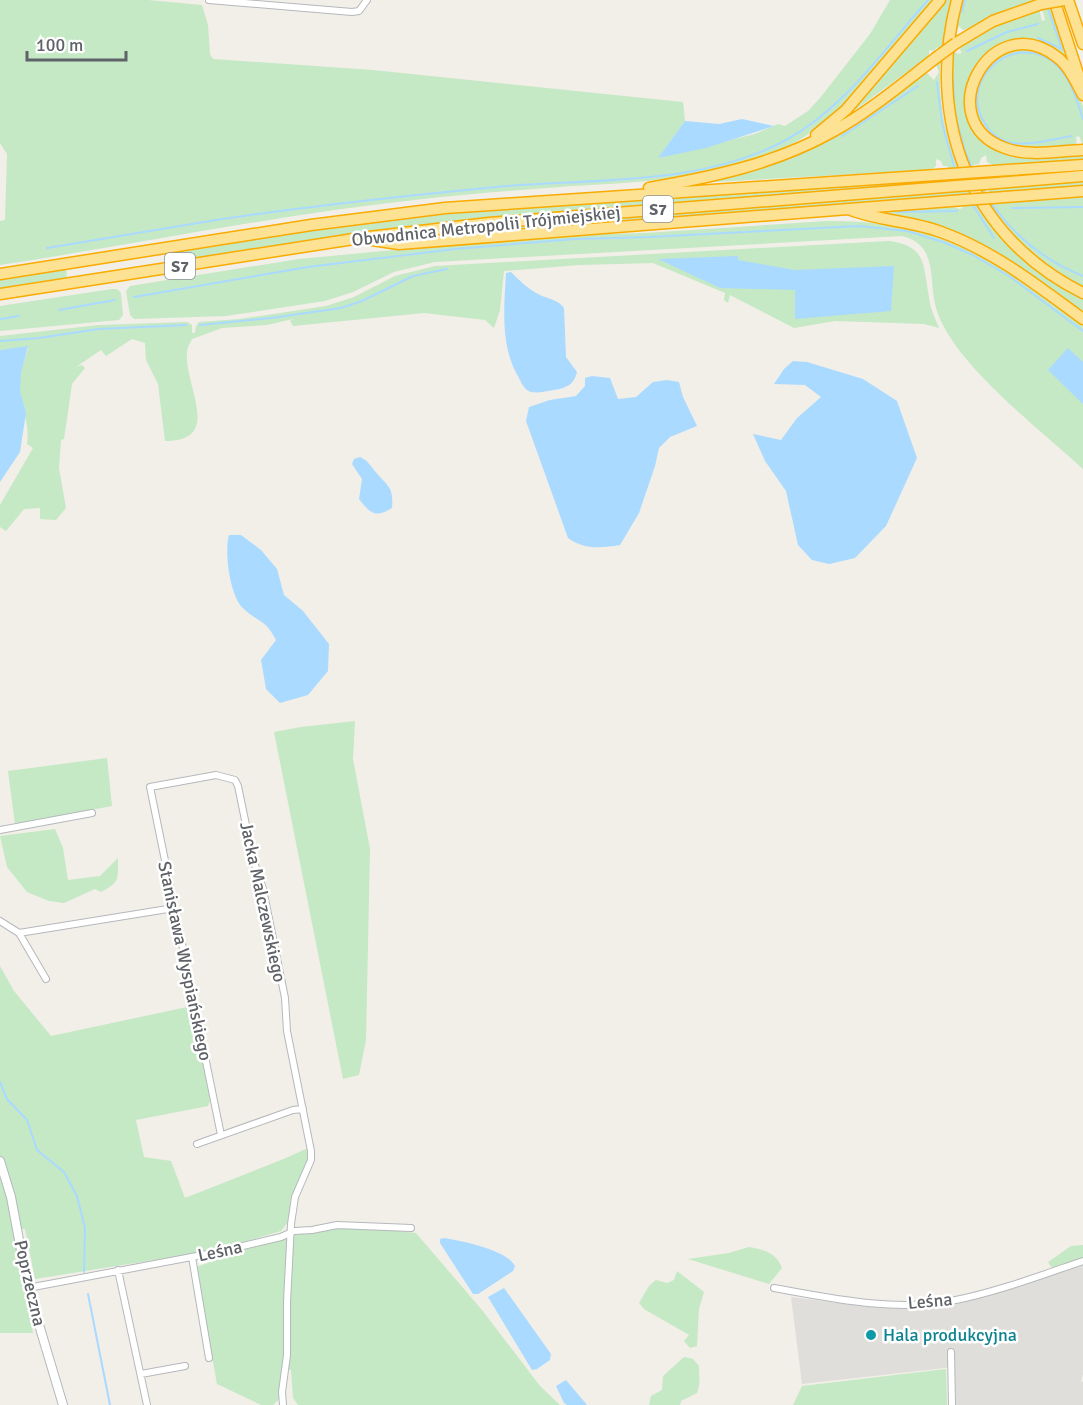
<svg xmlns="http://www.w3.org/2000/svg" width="1083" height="1405" font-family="Signika,sans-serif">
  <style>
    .industrial { fill: #e0deda }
    .green { fill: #c5e8c5 }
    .water { fill: #aadaff }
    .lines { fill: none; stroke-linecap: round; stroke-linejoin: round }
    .stream { stroke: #aadaff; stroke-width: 2 }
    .minor-casing { stroke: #b5b8bc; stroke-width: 8 }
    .tertiary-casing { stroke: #b5b8bc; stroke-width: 10 }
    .motorway-casing { stroke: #f9ab00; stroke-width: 13 }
    .minor { stroke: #fff; stroke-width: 6 }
    .tertiary { stroke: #fff; stroke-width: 8 }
    .motorway { stroke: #fde293; stroke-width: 10 }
    .motorway-bridge-casing { stroke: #f9ab00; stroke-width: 13; stroke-linecap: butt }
    .motorway-bridge { stroke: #fde293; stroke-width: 10 }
    .culture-dot { fill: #0f9aa8; stroke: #fff; stroke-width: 2 }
    .labels { text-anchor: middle; stroke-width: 5; stroke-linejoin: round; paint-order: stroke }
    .shield { fill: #fff; stroke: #8f9295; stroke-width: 1.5 }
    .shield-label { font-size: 16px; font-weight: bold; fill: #5f6368 }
    .street-label { font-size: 18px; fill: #5f6368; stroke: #fff }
    .culture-label { font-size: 18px; fill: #0d838f; stroke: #fff; text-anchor: start }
  </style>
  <rect width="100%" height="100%" fill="#f1efe8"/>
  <path class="industrial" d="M1083 1265V1374L1081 1381 1083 1382V1405H956L954 1367 802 1384 791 1297 869 1307 944 1308Z"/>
  <path class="green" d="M0 0H148L202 5 208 25 210 54 213 59 373 70 683 102 685 121 659 157 755 134 778 124 785 126 808 111 820 98 870 34 890 0H936C892 51 846 118 785 148 720 179 642 182 572 186 520 190 467 194 415 200 276 215 138 244 0 265V221L5 220 7 154 0 143Z
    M943 0H952C946 22 942 44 940 68 936 167 996 255 1083 299V314L988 249 869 212 950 206 960 209 967 205 399 240 504 228 960 191 535 215 176 262 174 251 335 226 450 212 953 177 947 166H943L941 161 936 159V166L931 170 714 182 789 158 922 75 927 73 934 80 939 72 936 64 938 47 933 51 929 50V56L841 120Z
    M961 0H1035L1000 12 968 29 963 30 959 26 956 32 954 51 958 54 962 53 960 50 961 44 988 28 1039 8 1042 21 1045 20 1040 0H1050L1070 63 1052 48 1038 43 992 50 980 61 971 76 966 94 985 141 1006 153 1083 152V161L993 165 987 162 986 155 981 158 979 164 972 165 993 204 1005 203V201L1083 195V290C1067 279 1047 270 1033 257 976 206 945 130 951 54 952 36 958 18 961 0Z
    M1028 48 1058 62 1080 97 1083 107V146L1079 136 1076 137 1077 147 1018 149 988 135 975 115 976 81 1001 53Z
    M1083 180V189L992 196 988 189Z
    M827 221C943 220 994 261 1083 326V469C1040 429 952 363 936 308 928 280 939 245 902 236L435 262 394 272 353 292 325 301 226 316 134 319 130 315 126 291 130 286 299 259 457 244 574 235 645 233Z
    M888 241C927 245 923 265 929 297 930 308 935 318 939 328L924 324 835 321 794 328 730 295 728 303 724 300 725 293 653 263 579 265 504 271 500 310 494 328 485 320 424 313 293 326 290 321 293 319 267 325 222 328 192 339C190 343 187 348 187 352 184 387 224 441 165 441L158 384 146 360 145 343 132 339 106 356 101 350 76 367 82 365 85 368 72 384 64 439 61 440 59 468 66 508 56 520 40 519V508L24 509 6 531 0 527V505L33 448 27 444C30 425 22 409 20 391 18 376 24 362 28 348L0 350V336L99 325 187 322 192 325V333H195L196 326 199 322 240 319 326 306 354 297 395 276 435 266Z
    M66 268 67 279 0 290V278Z
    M112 289H117L121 293 123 315 119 320 0 331V306Z
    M355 721 353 759 370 849 366 1040 359 1075 343 1079 274 732 301 727Z
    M107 758 112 806 15 824 8 771Z
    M55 829 63 848 68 880 100 876 118 858C118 879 120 882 101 892L95 889 64 903 49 901 27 892 7 867 0 836Z
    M0 966 14 991 51 1036 192 1006 210 1101 208 1106 136 1120 144 1157 171 1161 185 1198 286 1158 308 1148 307 1162 296 1188 287 1223 281 1231 217 1250 35 1279 25 1229 15 1228 33 1333H0Z
    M353 1226 416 1233 482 1310 540 1386 560 1405H298L293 1398 291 1370 284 1368 280 1398 273 1405H261L217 1384 196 1267 273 1240 294 1237 293 1231 305 1227Z
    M1083 1245V1258L1052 1268 1048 1262 1071 1246Z
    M749 1247C764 1250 776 1252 782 1268L769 1284 688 1259 729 1253Z
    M677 1271 704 1292 699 1309 697 1346 690 1348 684 1341 689 1335 644 1309 639 1303 649 1286 656 1280 667 1283 674 1280Z
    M684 1357 693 1359 699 1366C699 1378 701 1381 697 1393L681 1401 680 1405H649L651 1396 662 1390 663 1376Z
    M946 1369 947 1405H793L802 1386Z"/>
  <path class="water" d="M742 119 774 126 706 148 658 158 685 121 719 124Z
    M738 256V260L795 270 894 266 891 311 795 319V290L720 288 658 259Z
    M511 272C520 281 527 288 538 294 547 299 558 299 564 308L566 357 577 372C574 385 566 388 554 390 545 391 534 395 527 390 523 387 521 382 519 378 500 347 504 308 506 273Z
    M28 346 21 373 20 391 26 413 20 452 0 482V350Z
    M1068 348 1083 362V404L1048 370Z
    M793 361 807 362 863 379 897 401 917 458 886 526 855 558 829 564 812 560 798 545 786 491 765 461 753 434 781 440 797 418 821 397 805 385 774 384 784 369Z
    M592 376 610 378 618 399 636 397 653 382 667 380 679 382 683 397 697 426 670 437 659 448 655 466 639 513 620 545C600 548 585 550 568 538L526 421 529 407 550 400 576 396 585 386V378Z
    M360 457C367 460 369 464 374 470 387 486 394 486 392 508 375 518 371 514 359 499L362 479 352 464 354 459Z
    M229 535H241L261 550 277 569 284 595 303 611 329 644 328 671 308 695 280 703 266 689 261 660 276 640C265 618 258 623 243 608 230 596 224 552 229 535Z
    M444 1238C462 1241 507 1250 515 1266L513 1271 478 1294H473L440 1243V1239Z
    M504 1288 551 1354 550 1360 537 1369 532 1370 488 1297Z
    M566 1380 587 1405H567L564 1403 556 1386Z"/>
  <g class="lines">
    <path class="stream" d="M962 12 965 0
      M1038 38 1062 49 1047 6
      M967 51 1007 32 1038 24
      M953 79 954 97
      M937 82 942 123 955 170
      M956 118 966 154 973 169
      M842 136 918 86
      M1072 136C1052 139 1028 147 1008 142 997 139 989 131 984 122 958 78 1014 32 1053 62 1070 76 1077 100 1083 119
      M990 201C1013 235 1045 261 1083 276
      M971 202 994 238
      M1012 208 1083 207
      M898 212 957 211
      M47 248C103 239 160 229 216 220 309 206 403 196 496 187 591 178 699 187 786 140 845 108 884 49 928 0
      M134 297 308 267 455 249 575 239 650 237 859 226 907 231 943 242 971 254 1009 276 1083 331
      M59 310 115 300
      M1 319 19 316
      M200 325 271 318 341 308 362 301 413 276 447 269
      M0 341 39 338 99 329 186 325
      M0 1082 7 1099 27 1120 37 1150 64 1172 77 1196 85 1228 84 1272
      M88 1294 110 1405"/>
    <defs>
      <path id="minor" d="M209 0 352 12 359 11 367 0
        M0 830 92 813
        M0 921 19 933 46 979
        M19 933 174 908
        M221 1135 150 787 216 775 235 780 238 786 253 859 263 889 285 998 287 1031 311 1151V1160L295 1197 291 1224 287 1302V1355L282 1392 283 1405
        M197 1144 293 1110 303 1109
        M192 1257 209 1358
        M118 1270 147 1405
        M28 1288 218 1252 281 1237 294 1231 312 1230 337 1225 411 1228
        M774 1288C830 1298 894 1312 951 1301 994 1293 1042 1275 1083 1261
        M951 1352 952 1405
        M141 1374 185 1366"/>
      <path id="tertiary" d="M0 1161 11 1197 28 1288 63 1405"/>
      <path id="motorway" d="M957 0C925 120 970 237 1083 293
        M1054 0 1080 80
        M1068 0 1083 44
        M956 43 993 21 1041 4
        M1083 95C1076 82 1069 66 1057 57 991 6 929 121 1005 148 1028 157 1058 151 1083 150
        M816 135 846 110 940 0
        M979 172 1083 165
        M985 184 1083 176
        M649 188C712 177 775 164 832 132 869 112 903 83 937 57
        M992 198 1083 191
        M851 210C880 221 912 221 941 232 994 251 1038 286 1083 319
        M372 240 399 244 964 200
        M0 274 311 225 445 208 951 174
        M0 294 360 238 489 223 957 186"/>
    </defs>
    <use href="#minor" class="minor-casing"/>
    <use href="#tertiary" class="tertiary-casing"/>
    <use href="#motorway" class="motorway-casing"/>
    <use href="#minor" class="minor"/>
    <use href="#tertiary" class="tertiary"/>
    <use href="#motorway" class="motorway"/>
    <defs>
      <path id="motorway-bridge" d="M1041 4 1064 0
        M937 57 956 43
        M951 174 979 172
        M957 186 985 184
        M964 200 992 198"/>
    </defs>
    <use href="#motorway-bridge" class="motorway-bridge-casing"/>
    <use href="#motorway-bridge" class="motorway-bridge"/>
  </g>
  <circle class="culture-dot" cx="871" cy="1335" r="6"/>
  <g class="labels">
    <g class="shield">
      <rect x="643" y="196" width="30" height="26" rx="4.5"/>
      <rect x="165" y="253" width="30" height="26" rx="4.5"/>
    </g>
    <g class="shield-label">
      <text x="658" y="215">S7</text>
      <text x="180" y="272">S7</text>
    </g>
    <g class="street-label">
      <text transform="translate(486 226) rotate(-6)" y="6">Obwodnica Metropolii Trójmiejskiej</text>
      <text transform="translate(263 902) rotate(78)" y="6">Jacka Malczewskiego</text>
      <text transform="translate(185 961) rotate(78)" y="6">Stanisława Wyspiańskiego</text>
      <text transform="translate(220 1251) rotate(-12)" y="6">Leśna</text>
      <text transform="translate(30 1283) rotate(77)" y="6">Poprzeczna</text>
      <text transform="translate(930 1301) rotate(-5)" y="6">Leśna</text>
    </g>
    <g class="culture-label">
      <text x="883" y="1341">Hala produkcyjna</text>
    </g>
  </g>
  <path d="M27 51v9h99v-9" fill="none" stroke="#5f6368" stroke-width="3"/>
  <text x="36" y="51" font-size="18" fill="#5f6368" stroke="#ffffff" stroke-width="4.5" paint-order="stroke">100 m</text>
</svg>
